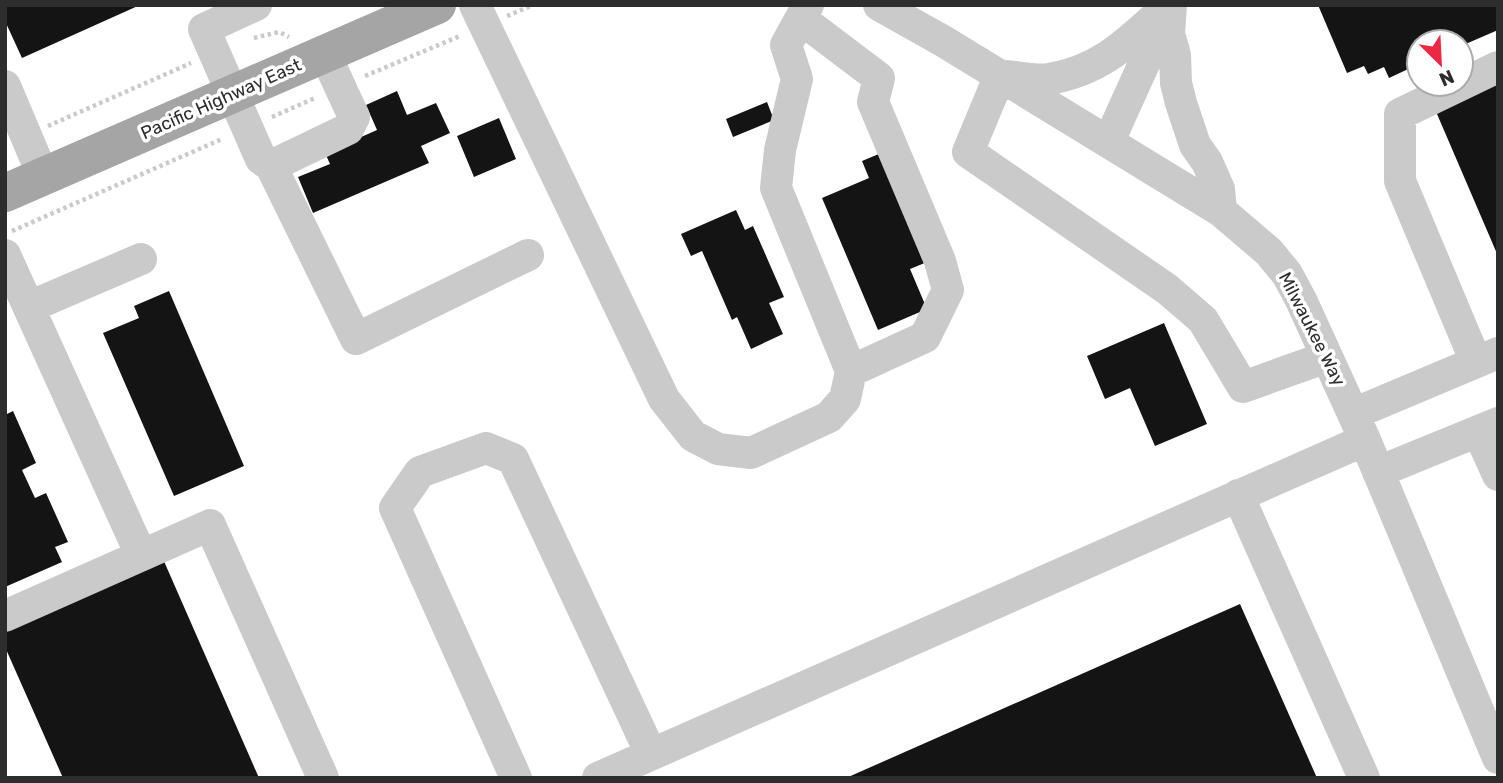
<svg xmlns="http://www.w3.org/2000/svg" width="1503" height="783" font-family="Rubik,sans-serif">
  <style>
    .building { fill: #141414 }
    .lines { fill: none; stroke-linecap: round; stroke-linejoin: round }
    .path { stroke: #cacaca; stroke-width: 4.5; stroke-dasharray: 3.5 3.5; stroke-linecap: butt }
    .minor { stroke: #cacaca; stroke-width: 32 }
    .major { stroke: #a5a5a5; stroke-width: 38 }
    .labels { text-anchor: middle; stroke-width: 7; stroke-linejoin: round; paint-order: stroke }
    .street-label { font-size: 18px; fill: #2d2d2d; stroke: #fff }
  </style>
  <rect width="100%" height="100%" fill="#fff"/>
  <path class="building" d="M5 5H140L22 58 5 21Z
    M1318 5H1498V30L1461 46V42H1419V64L1389 78 1384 67 1368 74 1364 66 1347 73Z
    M1498 80V256L1434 107Z
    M397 91 407 115 436 103 450 133 421 146 429 163 313 213 298 177 330 164 325 153 377 130 366 105Z
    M767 102 774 120 733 137 726 119Z
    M499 118 516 159 474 177 457 136Z
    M886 151 932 260 910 269 927 309 878 330 822 198 869 178 862 161Z
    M736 210 745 230 753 226 784 297 769 303 783 334 751 349 737 317 732 320 702 251 691 256 681 234Z
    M169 291 244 466 174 496 103 333 139 318 134 306Z
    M1164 323 1207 424 1155 446 1130 388 1105 399 1087 356Z
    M13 411 36 463 22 470 35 498 46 493 68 542 55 547 62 562 5 587V415Z
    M163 559 259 778H63L5 647V629Z
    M1240 604 1317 778H846L1120 657Z"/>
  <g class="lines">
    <path class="path" d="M507 16 533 5
      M254 38 279 32 289 37
      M365 76 460 36
      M272 117 315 98
      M48 126 191 63
      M12 231 222 139"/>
    <path class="minor" d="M256 5 204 29 261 159 271 166 348 129 354 117 325 54
      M475 5 664 399 693 436 718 449 751 453 829 417 845 399 851 371 776 188 780 150 797 79 786 45 808 5
      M879 5 943 41 1221 211 1269 252 1287 274 1301 300 1365 440 1498 758
      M1171 5 1169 34 1175 55 1176 83 1181 103 1195 145 1207 162 1219 189 1221 211
      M801 19 879 78 873 102 940 261 948 290 925 337 851 371
      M1000 75 968 152 1167 289 1203 320 1243 387 1327 357
      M1005 76C1019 77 1036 81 1049 79 1103 70 1130 40 1169 5
      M5 86 43 176
      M1109 141 1166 15
      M271 166 356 339 528 255
      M5 255 141 555
      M29 307 141 259
      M1476 362 1400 181V114L1498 67
      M1353 414 1498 353
      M1478 431 1498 475
      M1378 472 1498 423
      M1238 495 1364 778
      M5 616 210 525 323 778
      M516 778 395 508 420 472 486 448 513 459 651 754
      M598 778 1365 440"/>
    <path class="major" d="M5 193 437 5"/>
  </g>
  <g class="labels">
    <g class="street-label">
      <text transform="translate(221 99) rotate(-24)" y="6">Pacific Highway East</text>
      <text transform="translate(1312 329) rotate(63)" y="6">Milwaukee Way</text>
    </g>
  </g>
  <rect width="1503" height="783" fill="none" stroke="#2d2d2d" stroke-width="14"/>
  <g transform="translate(1440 63) rotate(156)"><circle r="33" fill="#ffffff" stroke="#ababab" stroke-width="2"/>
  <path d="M0-5L12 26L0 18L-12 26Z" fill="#ec2844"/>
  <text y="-10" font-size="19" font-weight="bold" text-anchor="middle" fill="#2d2d2d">N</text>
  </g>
</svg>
